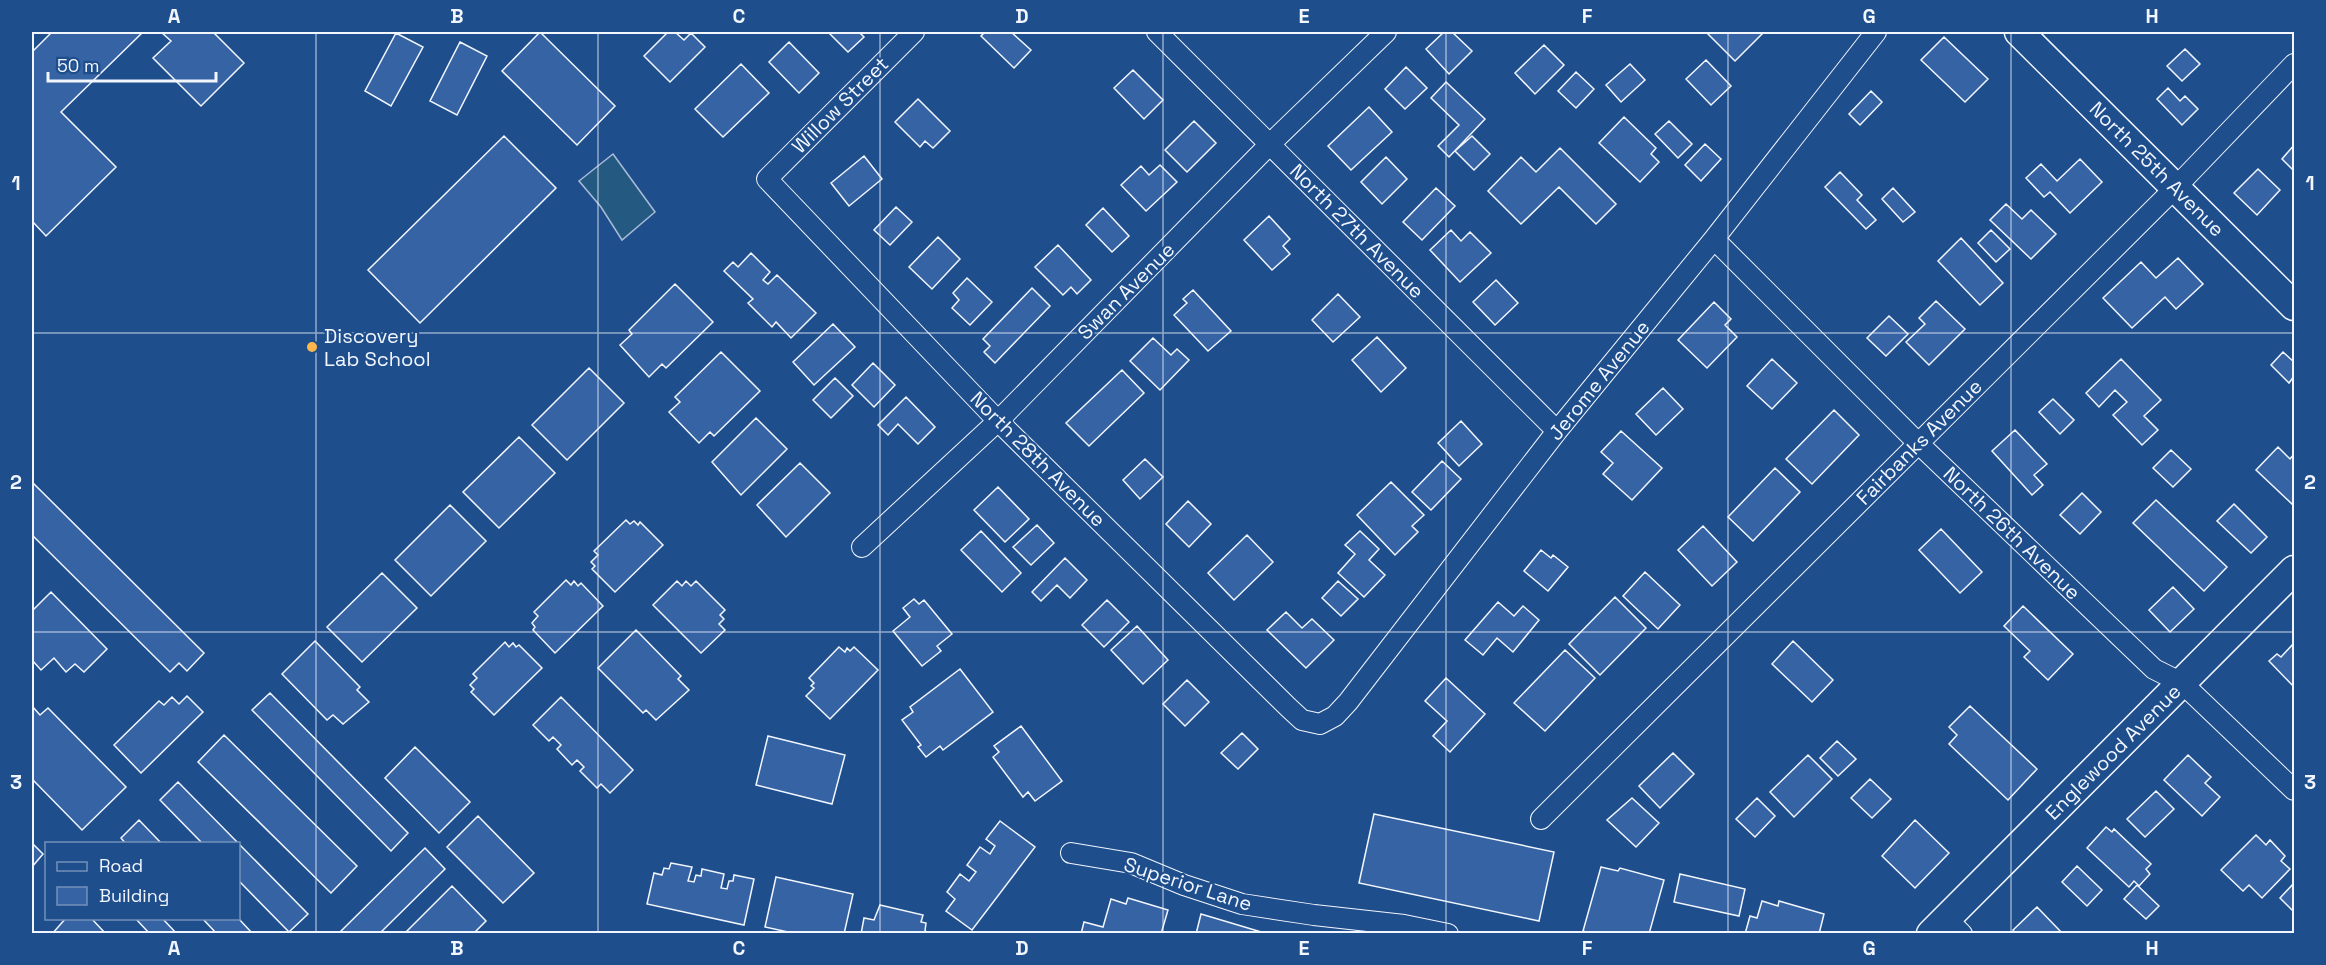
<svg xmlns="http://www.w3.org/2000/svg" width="2326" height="965" font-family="'Space Grotesk',sans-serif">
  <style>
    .green { fill: #245a82; stroke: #a8bbd7; stroke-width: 1.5 }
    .building { fill: #3563a3; stroke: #f2f6ff; stroke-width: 1.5 }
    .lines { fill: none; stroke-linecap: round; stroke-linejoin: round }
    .street-casing { stroke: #f2f6ff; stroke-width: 22 }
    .secondary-casing { stroke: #f2f6ff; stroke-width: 31 }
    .street { stroke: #1f4e8c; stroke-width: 20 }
    .secondary { stroke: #1f4e8c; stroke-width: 28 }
    .grid { fill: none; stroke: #f2f6ff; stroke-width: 1.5; stroke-opacity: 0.55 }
    .poi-dot { fill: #ffb74d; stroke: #1f4e8c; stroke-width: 2 }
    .labels { text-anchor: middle; stroke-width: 4.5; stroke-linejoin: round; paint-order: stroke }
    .street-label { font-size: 20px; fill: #f2f6ff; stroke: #1f4e8c }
    .poi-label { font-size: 20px; fill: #f2f6ff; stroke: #1f4e8c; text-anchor: start }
    .neatline { fill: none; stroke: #f2f6ff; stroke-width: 2 }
    .grid-label { font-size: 20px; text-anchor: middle; font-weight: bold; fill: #f2f6ff }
  </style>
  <rect width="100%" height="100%" fill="#1f4e8c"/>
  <path class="green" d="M613 154 655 212 622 240 601 207 579 181Z"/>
  <path class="building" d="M52 32H143L61 112 116 167 46 236 32 221V52Z
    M161 32H213L244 63 201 106 153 58 171 41Z
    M540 32 615 106 577 145 502 71Z
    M668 32H675L684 40 691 33 705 47 670 82 644 56Z
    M828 32H859L864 37 848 52Z
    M985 32H1011L1031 50 1014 68 981 36Z
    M1444 32H1452L1472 51 1449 74 1426 49Z
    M1706 32H1764L1735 61Z
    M396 33 423 47 391 106 365 91Z
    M1944 37 1988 79 1965 102 1921 60Z
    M460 42 487 56 457 115 430 101Z
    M789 42 819 73 799 93 769 62Z
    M1544 45 1564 65 1535 94 1515 73Z
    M2185 49 2200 64 2182 81 2167 66Z
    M1706 60 1731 86 1711 105 1686 79Z
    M741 64 769 93 723 137 695 109Z
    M1630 64 1645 80 1621 102 1606 85Z
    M1406 67 1427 88 1405 109 1385 89Z
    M1133 70 1163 100 1144 119 1114 88Z
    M1576 72 1594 89 1576 108 1558 91Z
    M1446 82 1485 119 1449 157 1438 146 1459 125 1431 98Z
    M2168 88 2180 101 2185 96 2198 109 2182 125 2157 99Z
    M1871 91 1882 102 1860 125 1849 114Z
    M918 99 950 131 933 148 925 141 920 147 895 122Z
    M1369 107 1392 132 1351 170 1328 146Z
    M1624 117 1656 148 1651 154 1659 162 1640 182 1599 143Z
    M1194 121 1216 143 1187 172 1165 150Z
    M1669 121 1692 144 1678 158 1655 134Z
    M504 136 556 188 420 323 368 270Z
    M1472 136 1490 154 1474 170 1455 151Z
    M1705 144 1721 159 1701 181 1685 165Z
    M2294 145V171L2282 159Z
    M1560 148 1616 204 1596 224 1559 187 1521 224 1488 191 1521 157 1536 172Z
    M864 156 882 179 849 206 831 183Z
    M1386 157 1407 179 1382 204 1361 182Z
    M2080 159 2102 182 2070 213 2050 192 2044 197 2026 178 2041 164 2057 181Z
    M1160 165 1177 182 1146 211 1121 185 1141 166 1149 175Z
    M2258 169 2280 190 2257 215 2234 193Z
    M1840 172 1862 195 1857 200 1876 220 1866 229 1825 187Z
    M1436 188 1455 206 1422 240 1403 222Z
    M1893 188 1915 212 1903 222 1882 199Z
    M2006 204 2022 219 2031 210 2056 234 2031 259 1990 220Z
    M896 207 912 222 890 245 874 230Z
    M1103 208 1129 236 1112 252 1086 225Z
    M1269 216 1290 239 1283 246 1290 254 1272 270 1244 240Z
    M1451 230 1461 241 1470 232 1491 253 1460 282 1430 250Z
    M1991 230 2010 249 1996 262 1978 243Z
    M938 237 960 259 932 289 909 267Z
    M1961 238 2003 283 1980 305 1938 261Z
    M1058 245 1091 280 1077 294 1071 287 1063 295 1035 267Z
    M751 253 770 272 763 280 768 284 777 275 816 313 791 338 776 322 772 327 748 303 753 299 724 271 733 262 738 267Z
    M2178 258 2203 284 2176 309 2165 297 2132 328 2103 298 2141 262 2156 278Z
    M967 278 992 302 970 325 952 308 959 300 953 293Z
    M1496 280 1518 303 1495 325 1473 302Z
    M675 284 713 322 666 368 662 364 649 377 620 345 632 334 629 330Z
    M1032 288 1050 306 995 363 984 352 990 346 983 339Z
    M1193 290 1231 331 1208 351 1174 315 1187 303 1183 299Z
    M1338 294 1360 317 1333 342 1312 320Z
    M1936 301 1965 329 1929 365 1906 342 1925 324 1919 318Z
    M1714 302 1731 319 1725 325 1737 337 1707 368 1678 340Z
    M1889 316 1908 334 1886 356 1867 338Z
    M833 324 855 347 814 385 793 362Z
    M1377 337 1406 368 1381 392 1352 360Z
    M1153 338 1171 355 1177 349 1189 360 1160 390 1130 361Z
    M721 352 760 391 714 436 710 432 699 443 669 412 680 402 675 397Z
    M2283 352 2294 362V376L2289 383 2271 365Z
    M1772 359 1797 383 1772 409 1747 386Z
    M2121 359 2161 400 2144 416 2158 430 2142 445 2113 415 2127 402 2115 390 2099 407 2086 393Z
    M873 363 895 385 874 407 852 385Z
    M589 368 624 403 567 460 532 425Z
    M1122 370 1144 393 1089 446 1066 423Z
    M835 378 853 396 831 418 813 400Z
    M1663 388 1683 409 1656 435 1636 414Z
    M906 397 935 427 918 444 898 424 888 435 878 425Z
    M2053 399 2074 420 2060 434 2039 412Z
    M1834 410 1859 435 1812 484 1786 459Z
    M756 418 787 449 741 495 712 462Z
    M1461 421 1482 444 1459 466 1438 443Z
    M2015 430 2047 464 2034 475 2043 485 2032 495 1992 451Z
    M1621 431 1662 468 1632 500 1603 474 1613 463 1601 452Z
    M519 437 555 473 499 528 463 492Z
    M2278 447 2290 459 2294 454V501L2292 504 2256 470Z
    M2171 450 2191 469 2173 487 2153 468Z
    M1145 459 1163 477 1140 499 1123 480Z
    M1442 461 1461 479 1431 510 1412 492Z
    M800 463 830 493 786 537 757 505Z
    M1775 468 1800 492 1753 541 1728 517Z
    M32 482 204 653 187 671 179 663 170 672 32 535Z
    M1391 482 1424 515 1412 526 1418 532 1395 555 1357 515Z
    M998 487 1029 519 1005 542 974 510Z
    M2082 493 2101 512 2080 534 2060 515Z
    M2156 500 2227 567 2204 591 2133 523Z
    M1188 501 1211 524 1189 547 1166 524Z
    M2234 504 2267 537 2251 553 2217 521Z
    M450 505 486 541 431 596 395 560Z
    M626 520 630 524 634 521 638 525 640 522 663 545 615 592 592 569 595 566 591 562 598 555 594 551Z
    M1037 525 1054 543 1031 565 1013 547Z
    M1703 526 1737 562 1712 586 1678 550Z
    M1941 529 1982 572 1960 593 1919 550Z
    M981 531 1021 573 1002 592 961 550Z
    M1360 531 1379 549 1369 560 1385 575 1364 597 1338 573 1355 554 1345 545Z
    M1247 535 1273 562 1234 600 1208 573Z
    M1541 550 1551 558 1553 555 1568 567 1548 591 1524 571Z
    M1065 558 1087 580 1070 598 1057 585 1041 601 1032 592Z
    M1645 572 1680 605 1658 629 1623 596Z
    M382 573 417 608 362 662 327 627Z
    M566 580 571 585 574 581 578 586 581 583 603 606 555 653 533 630 535 627 532 623 538 616 534 612Z
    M677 581 682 586 686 581 691 586 696 581 725 610 720 615 724 619 719 624 725 630 701 653 653 605Z
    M1338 581 1358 599 1341 616 1322 598Z
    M2173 587 2194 609 2170 632 2149 610Z
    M51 592 107 649 84 672 75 664 66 672 54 658 41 670 32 660V611Z
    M1615 597 1646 628 1600 675 1569 644Z
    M914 599 919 604 924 600 952 634 937 646 941 651 922 666 893 631 910 617 903 608Z
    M1107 600 1129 622 1104 647 1082 625Z
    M1498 602 1514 616 1523 606 1539 620 1513 652 1497 638 1483 655 1465 640Z
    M2023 606 2073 654 2048 680 2024 657 2030 651 2004 626Z
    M1286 612 1302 628 1312 619 1334 640 1306 668 1267 630Z
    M1137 626 1168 660 1143 684 1111 650Z
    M636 630 681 676 678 679 689 690 656 720 646 710 643 713 598 668Z
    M315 641 360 687 357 690 369 702 343 724 333 715 327 720 282 674Z
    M1793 641 1833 680 1812 702 1772 664Z
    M505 642 509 647 513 643 516 647 519 645 542 668 494 715 471 692 474 689 470 685 477 678 473 674Z
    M2294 643V687L2269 661 2277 654 2281 657Z
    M839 647 845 652 847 648 850 651 854 647 878 670 830 719 806 696 814 688 811 686 814 683 809 678Z
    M1565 650 1595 678 1545 731 1514 703Z
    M960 669 993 712 943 750 940 746 926 757 918 747 921 745 902 720 913 712 910 707Z
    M1446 678 1485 714 1450 752 1433 736 1447 721 1425 701Z
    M1187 680 1209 702 1185 726 1163 704Z
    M270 693 408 833 391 851 252 710Z
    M187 696 203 712 141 773 114 745 159 701 164 705 172 697 179 704Z
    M561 697 633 770 610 793 601 784 597 788 580 771 584 767 577 760 572 765 557 749 561 745 553 737 549 741 533 725Z
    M32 706 40 715 48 708 126 787 82 830 32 779Z
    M1970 706 2037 769 2008 800 1949 744 1957 735 1949 727Z
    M1021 726 1062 781 1035 801 1028 792 1023 797 993 757 999 752 994 746Z
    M1242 733 1258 749 1238 769 1221 753Z
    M224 735 357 866 331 893 198 762Z
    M768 736 845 755 832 804 756 785Z
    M1837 741 1856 759 1838 776 1820 758Z
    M415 747 470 802 439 833 385 778Z
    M1673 753 1694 774 1660 808 1639 786Z
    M1808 755 1832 779 1794 817 1770 792Z
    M2188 755 2211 777 2205 783 2220 797 2202 816 2164 780Z
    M1870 779 1891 799 1872 818 1851 798Z
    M178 782 308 914 289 932 238 880V844H203L160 800Z
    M2156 791 2174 809 2145 837 2127 819Z
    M1632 798 1659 823 1636 847 1607 820Z
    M1757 798 1775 816 1755 837 1736 819Z
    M1374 814 1554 852 1539 921 1359 883Z
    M478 816 534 873 503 903 447 847Z
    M139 820 162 844H126L121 838Z
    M1915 820 1949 853 1915 888 1882 856Z
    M1000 821 1035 847 972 930 946 911 955 899 947 892 960 874 969 881 976 872 967 865 980 847 990 854 995 846 986 839Z
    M2106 827 2112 832 2114 829 2151 864 2146 869 2150 874 2139 886 2134 881 2129 887 2087 848Z
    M2256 835 2266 845 2270 840 2285 856 2281 861 2290 869 2262 898 2249 885 2243 891 2221 870Z
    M32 843 43 854 32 867Z
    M425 848 445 869 379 934H338Z
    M671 863 692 867 688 881 694 882 696 875 701 876 702 869 724 874 721 888 727 889 729 881H733L734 875 754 879 744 925 647 904 654 873 662 875 664 868 669 869Z
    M2077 866 2102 890 2087 906 2062 882Z
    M1601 867 1618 871 1620 868 1664 880 1649 934H1592L1583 931Z
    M1680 874 1745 889 1739 916 1674 902Z
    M776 877 853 894 844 934H797L765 927Z
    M2294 883V912L2280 898Z
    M2137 885 2159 906 2146 919 2124 899Z
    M452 886 486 921 473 934H404Z
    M1128 898 1168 910 1161 934H1081L1084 922 1103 927 1111 899 1126 904Z
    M1762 901 1778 906 1779 901 1824 914 1819 934H1745L1750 916 1757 918Z
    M880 905 923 915 921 922 926 923 925 931 931 934H861L864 918 874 920Z
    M2037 907 2063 934H2016L2013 930Z
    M1201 914 1268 934H1196Z
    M66 918H91L106 934H52Z
    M135 918H162L177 934H150Z
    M202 918H238L253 934H217Z"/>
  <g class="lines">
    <defs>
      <path id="street" d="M914 32 767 179 998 421 1289 708 1302 720 1320 724 1335 716 1348 702 1557 431 1714 239 1876 32
        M1157 32 1557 431
        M1714 239 1918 443 2154 669 2182 683 2294 790
        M862 547 998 421 1270 144 1386 32
        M1541 819 2176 187 2294 64
        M1071 853 1131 863 1184 885 1242 904 1314 915 1404 925 1448 934
        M1946 918 1962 934"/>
      <path id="secondary" d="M2019 32 2294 306
        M1931 934 2294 570"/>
    </defs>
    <use href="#street" class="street-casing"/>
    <use href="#secondary" class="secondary-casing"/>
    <use href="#street" class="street"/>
    <use href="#secondary" class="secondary"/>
  </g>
  <path class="grid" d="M316 32V934M598 32V934M880 32V934M1163 32V934M1446 32V934M1728 32V934M2011 32V934M32 333H2294M32 632H2294"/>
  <circle class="poi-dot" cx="312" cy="347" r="6"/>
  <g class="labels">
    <g class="street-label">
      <text transform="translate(840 105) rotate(-45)" y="7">Willow Street</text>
      <text transform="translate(2157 169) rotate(45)" y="7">North 25th Avenue</text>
      <text transform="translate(1357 231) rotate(45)" y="7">North 27th Avenue</text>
      <text transform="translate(1126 291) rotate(-45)" y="7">Swan Avenue</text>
      <text transform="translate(1599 380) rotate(-51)" y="7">Jerome Avenue</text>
      <text transform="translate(1919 442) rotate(-45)" y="7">Fairbanks Avenue</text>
      <text transform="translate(1038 459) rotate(45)" y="7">North 28th Avenue</text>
      <text transform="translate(2012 533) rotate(44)" y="7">North 26th Avenue</text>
      <text transform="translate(2113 752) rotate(-45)" y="7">Englewood Avenue</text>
      <text transform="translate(1188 884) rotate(18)" y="7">Superior Lane</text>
    </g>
    <g class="poi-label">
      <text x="324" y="343">Discovery<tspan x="324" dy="23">Lab School</tspan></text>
    </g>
  </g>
  <rect width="2326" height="965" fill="none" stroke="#1f4e8c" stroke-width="66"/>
  <rect x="45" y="842" width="195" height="78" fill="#1f4e8c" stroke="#7391ba" stroke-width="1.5"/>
  <rect x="57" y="862" width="30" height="9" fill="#1f4e8c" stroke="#7391ba" stroke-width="1.5"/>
  <text x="99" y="872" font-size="18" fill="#f2f6ff">Road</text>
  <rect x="57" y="887" width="30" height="18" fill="#3563a3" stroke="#7391ba" stroke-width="1.5"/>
  <text x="99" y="902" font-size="18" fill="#f2f6ff">Building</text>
  <path d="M48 72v9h168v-9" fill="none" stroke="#f2f6ff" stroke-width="3"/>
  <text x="57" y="72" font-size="18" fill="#f2f6ff" stroke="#1f4e8c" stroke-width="4.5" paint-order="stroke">50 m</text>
  <rect x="33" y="33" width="2260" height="899" class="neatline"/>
  <g class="grid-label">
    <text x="174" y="23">A</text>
    <text x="457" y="23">B</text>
    <text x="739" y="23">C</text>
    <text x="1022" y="23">D</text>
    <text x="1304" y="23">E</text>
    <text x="1587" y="23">F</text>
    <text x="1869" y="23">G</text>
    <text x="2152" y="23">H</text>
    <text x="16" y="190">1</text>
    <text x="2310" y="190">1</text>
    <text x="16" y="489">2</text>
    <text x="2310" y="489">2</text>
    <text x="16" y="789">3</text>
    <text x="2310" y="789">3</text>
    <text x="174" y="955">A</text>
    <text x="457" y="955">B</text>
    <text x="739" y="955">C</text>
    <text x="1022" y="955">D</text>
    <text x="1304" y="955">E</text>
    <text x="1587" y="955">F</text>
    <text x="1869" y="955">G</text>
    <text x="2152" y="955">H</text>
  </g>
</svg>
